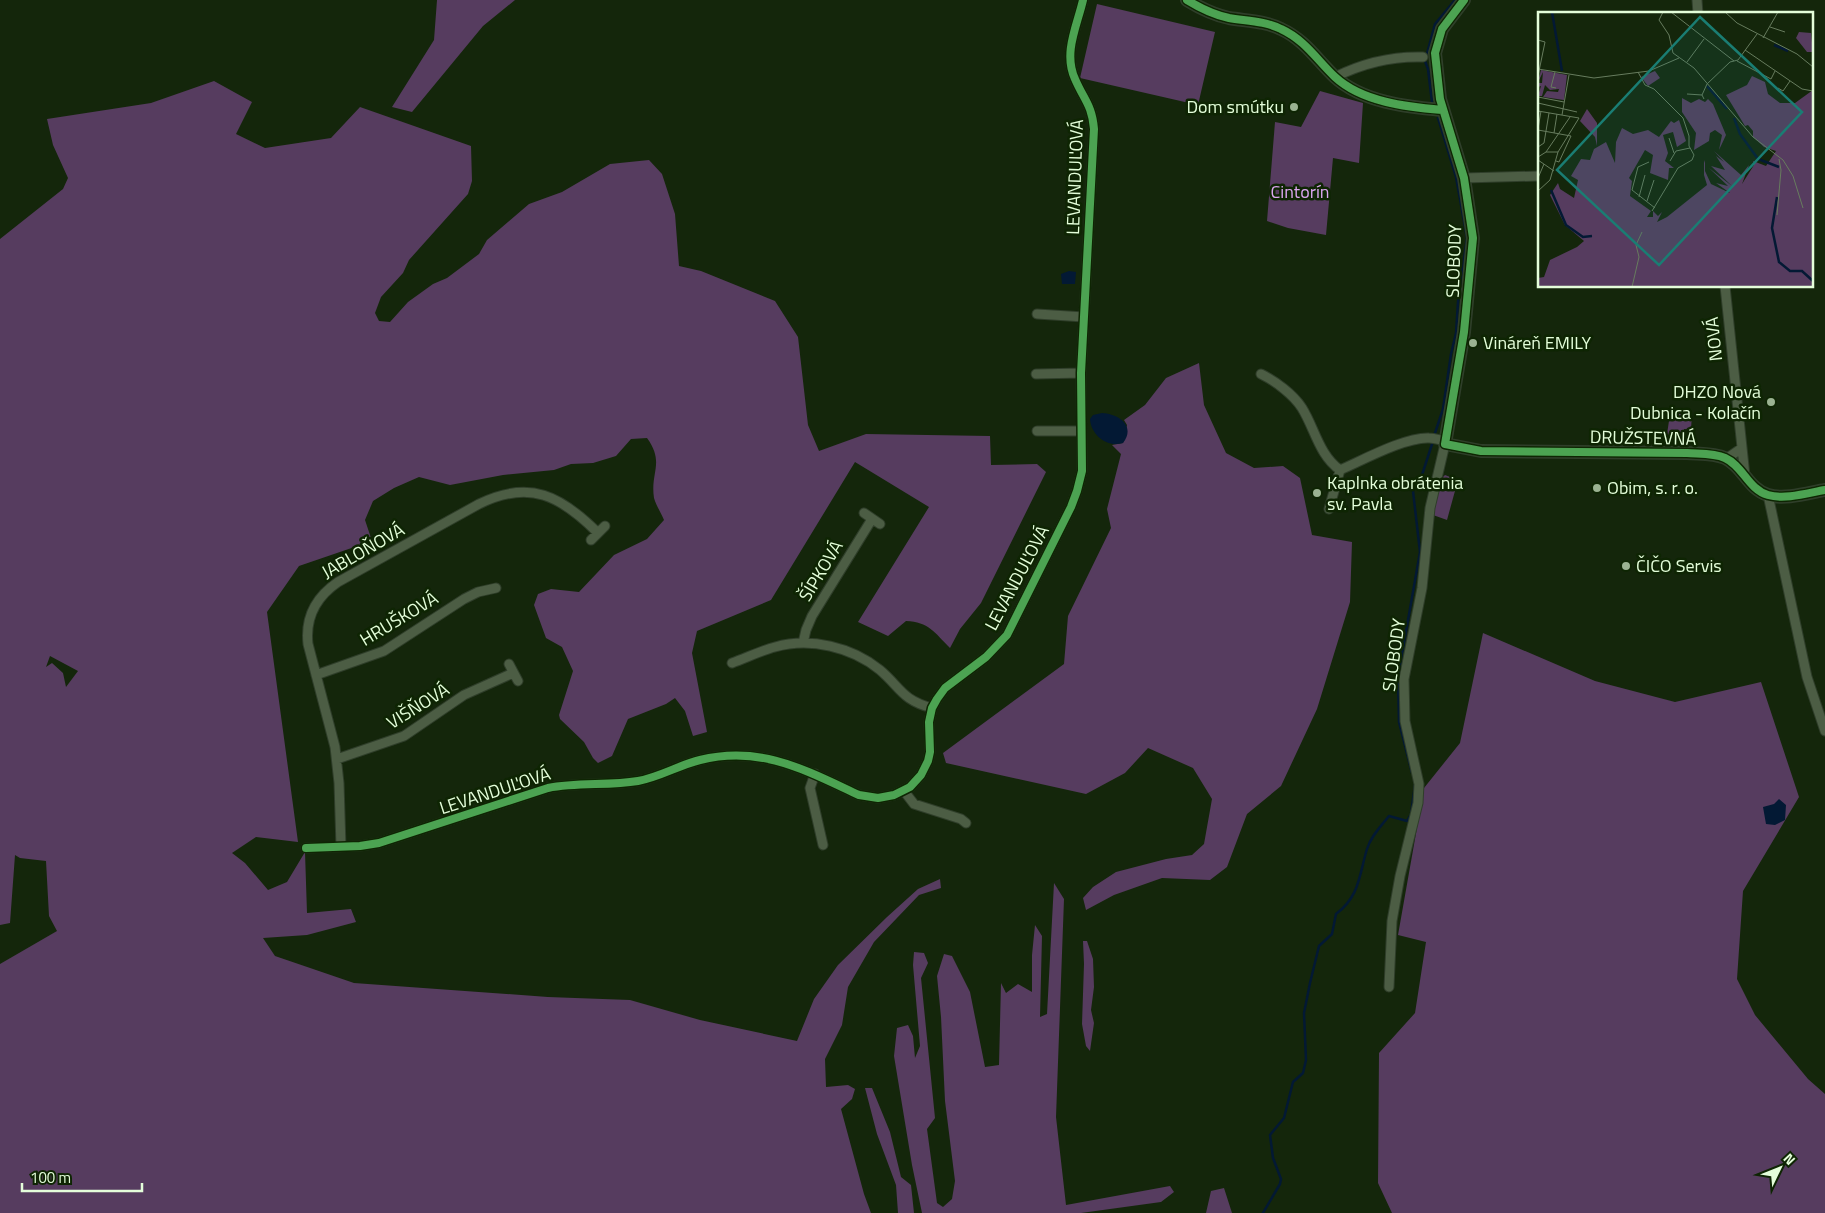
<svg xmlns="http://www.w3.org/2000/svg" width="1825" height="1213" font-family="'Titillium Web',sans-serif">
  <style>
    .green { fill: #563c5f; fill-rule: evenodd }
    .water { fill: #031934 }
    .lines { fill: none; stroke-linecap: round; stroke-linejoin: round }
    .stream { stroke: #031934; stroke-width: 2.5 }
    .minor-casing { stroke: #2f3e2a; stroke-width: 11 }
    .tertiary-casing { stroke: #2f3e2a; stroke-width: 14 }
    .minor { stroke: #4c5d44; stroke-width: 9 }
    .tertiary { stroke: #4c5d44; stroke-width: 11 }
    .cycleway-casing { stroke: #0e2503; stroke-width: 11 }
    .cycleway { stroke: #4ca352; stroke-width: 8 }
    .poi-dot { fill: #9bb292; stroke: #0e2503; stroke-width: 2 }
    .labels { text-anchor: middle; stroke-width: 5; stroke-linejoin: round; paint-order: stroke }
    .poi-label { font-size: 18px; fill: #e4feda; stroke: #0e2503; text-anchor: start }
    .street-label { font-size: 18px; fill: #e4feda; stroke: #0e2503 }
    .park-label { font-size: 18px; fill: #dea7f2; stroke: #0e2503 }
    .inset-river { fill: none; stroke: #031934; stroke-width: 2.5 }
    .inset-road { fill: none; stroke: #677c5e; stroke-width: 1 }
    .view { fill: #1a7d73; fill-opacity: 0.15; stroke: #1a7d73; stroke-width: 2.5 }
    .inset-edge { fill: none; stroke: #e4feda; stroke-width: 2.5 }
  </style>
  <rect width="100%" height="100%" fill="#14260b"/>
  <path class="green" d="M437 0H515L483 26 412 112 392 107 434 40Z
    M1097 4 1215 32 1198 105 1080 78Z
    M214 81 252 102 236 134 265 148 331 138 360 107 471 146 472 181 468 194 409 260 403 273 381 297 375 313 379 321 390 322 408 302 433 284 447 278 479 254 487 240 529 204 562 192 610 164 649 160 662 174 675 214 679 266 701 271 775 301 798 337 808 425 819 451 866 434 990 436 991 465 1037 464 1046 472 981 603 960 629 950 648C934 632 929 622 906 621L888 636 858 622 929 507 855 462 771 600 697 631 692 653 707 732 693 736 685 711 675 698 666 704 628 719 612 756 598 763 593 758 584 742 560 719 559 715 573 671 562 647 546 638 534 605 538 594 551 589 579 592 614 555 647 539 664 520C661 513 656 505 654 498 650 472 665 463 647 438L631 439 616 456 593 463 571 464 554 470 503 475 450 485 419 477 394 488 373 501 365 520 372 541 299 566 267 612 298 842 256 837 232 853 245 863 268 890 287 882 305 852 307 913 351 909 356 922 307 935 263 938 275 956 354 983 548 997 630 1000 700 1020 797 1041 814 999 838 965 887 917 918 889 940 879 941 888 919 895 874 942 848 987 842 1025 825 1059 826 1087 848 1085 855 1089 852 1099 841 1109 864 1194 871 1213H0V964L57 931 49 916 46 861 20 858 15 855 10 923 0 925V239L63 189 68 178 53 145 47 119 151 103ZM50 656 78 671 66 687 63 673 52 663 46 667Z
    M1320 91 1363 103 1359 163 1333 158 1326 235 1288 228 1267 221 1275 122 1301 127Z
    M1199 363 1204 405 1226 453 1254 468 1283 466 1300 478 1312 535 1352 542 1350 602 1317 709 1281 786 1247 814 1227 867 1210 880 1162 878 1114 895 1086 910 1083 898 1093 887 1116 872 1166 859 1192 855 1204 844 1212 799 1193 768 1148 748 1125 773 1086 794 946 763 943 753 1064 664 1068 616 1111 528 1107 509 1121 454 1112 445 1123 443 1127 425 1124 420 1145 405 1166 378Z
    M1670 414H1692L1691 429H1684L1683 443 1666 441Z
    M1445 475 1458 480 1447 520 1433 515 1441 479Z
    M1483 633 1595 681 1675 702 1761 682 1799 797 1743 891 1737 979 1755 1015 1808 1079 1825 1094V1213H1392L1378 1183 1379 1053 1415 1013 1426 942 1398 935 1424 788 1460 743Z
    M1054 883 1064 899 1056 1117 1066 1205 1170 1186 1174 1192 1161 1202 1081 1213H922L912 1165 894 1056 897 1028 908 1025 913 1036 915 1058 920 1046 913 965 914 952 924 953 928 963 921 978 935 1118 927 1129 937 1203 943 1207 952 1199 955 1181 945 1101 941 1017 937 976 944 954 952 956 970 992 985 1067 999 1065 1001 983 1006 993 1018 984 1032 992V955L1035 925 1042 936 1040 1017 1047 1014Z
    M1083 941H1087L1093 959 1094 987 1091 1010 1094 1023 1090 1051 1086 1046 1082 1024 1084 964Z
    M865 1088H872L890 1132 901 1177 911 1185 914 1213H898L896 1185 877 1134Z
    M1224 1188 1232 1213H1206L1211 1191Z"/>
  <path class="water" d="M1069 271 1076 272 1075 284H1062L1061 274Z
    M1102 413C1119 414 1136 426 1123 443 1107 448 1091 435 1090 419L1093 415Z
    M1779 799 1786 805 1785 820 1775 825 1766 824 1763 807 1774 804Z"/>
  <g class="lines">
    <path class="stream" d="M1432 102 1428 69 1425 61 1435 24 1455 0
      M1434 436 1443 409 1451 354 1456 333 1458 302 1467 238 1456 177 1438 118
      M1412 773 1399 722 1398 677 1420 552 1413 491 1422 475 1433 441
      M1263 1213 1280 1184 1281 1179 1273 1158 1270 1135 1284 1118 1293 1082 1303 1073 1306 1060 1304 1013 1310 983 1319 946 1332 934 1336 914C1360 896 1359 875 1367 849 1371 836 1381 826 1389 816L1407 821 1411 814 1415 785"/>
    <defs>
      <path id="minor" d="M1697 0 1698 14
        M1335 77C1363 63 1392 56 1423 57
        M1464 178 1539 176
        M1725 286 1745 476
        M1037 314 1084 317
        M1036 374 1081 373
        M1261 374C1275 381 1293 394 1302 408 1315 429 1319 455 1340 470
        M1037 431H1081
        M1726 459 1742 448
        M1768 495 1807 677 1825 731
        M1329 509 1340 470C1363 460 1405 437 1429 438 1434 438 1440 440 1445 441
        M864 513 880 524
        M591 540 605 526
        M803 643 806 630 812 616 872 519
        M732 663C746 658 760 651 775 647 810 637 852 647 880 670 901 688 902 700 932 708
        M509 664 518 681
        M316 675 384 651 464 599 478 592 496 588
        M337 759 404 736 464 695 513 673
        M815 774 810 788 823 845
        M904 791 914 804 961 819 966 823
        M341 847 339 783 335 747 308 644C305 617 316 597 338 582L479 504C530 479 561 496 598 533
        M306 848 360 846 379 843 548 788C578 782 608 786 638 781 660 777 679 765 700 760 761 745 805 770 859 795L878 798 894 795 910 787 921 775 928 761 930 752 929 722 932 708 937 699 945 688 986 657 1007 635 1071 507 1077 491 1082 471 1081 373 1094 129C1092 105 1084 100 1075 79 1063 53 1077 26 1083 0
        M1389 987 1392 921 1400 876 1418 803 1419 784 1405 721 1404 679 1422 588 1430 508 1445 444"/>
      <path id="tertiary" d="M1187 0C1200 8 1215 15 1229 18 1247 21 1265 21 1281 29 1305 40 1317 60 1335 77 1362 102 1407 107 1442 110
        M1464 0 1442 29 1435 53 1440 99 1464 178 1473 238 1464 332 1445 444 1481 451 1687 453C1699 454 1714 453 1725 458 1743 466 1748 489 1768 495 1785 500 1808 493 1825 490"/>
    </defs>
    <use href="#minor" class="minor-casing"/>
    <use href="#tertiary" class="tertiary-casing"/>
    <use href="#minor" class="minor"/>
    <use href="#tertiary" class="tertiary"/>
    <defs>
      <path id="cycleway" d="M1187 0C1200 8 1215 15 1229 18 1247 21 1265 21 1281 29 1305 40 1317 60 1335 77 1362 102 1407 107 1442 110
        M1464 0 1442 29 1435 53 1440 99 1464 178 1473 238 1464 332 1445 444 1481 451 1687 453C1699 454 1714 453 1725 458 1743 466 1748 489 1768 495 1785 500 1808 493 1825 490
        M306 848 360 846 379 843 548 788C578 782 608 786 638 781 660 777 679 765 700 760 761 745 805 770 859 795L878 798 894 795 910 787 921 775 928 761 930 752 929 722 932 708 937 699 945 688 986 657 1007 635 1071 507 1077 491 1082 471 1081 373 1094 129C1092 105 1084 100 1075 79 1063 53 1077 26 1083 0"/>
    </defs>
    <use href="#cycleway" class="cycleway-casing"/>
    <use href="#cycleway" class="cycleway"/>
  </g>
  <g class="poi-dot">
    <circle cx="1294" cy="107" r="5"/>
    <circle cx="1473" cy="343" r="5"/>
    <circle cx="1771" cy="402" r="5"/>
    <circle cx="1597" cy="488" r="5"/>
    <circle cx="1317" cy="493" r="5"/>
    <circle cx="1626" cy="566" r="5"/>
  </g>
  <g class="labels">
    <g class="poi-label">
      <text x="1284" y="113" text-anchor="end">Dom smútku</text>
      <text x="1483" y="349">Vináreň EMILY</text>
      <text x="1761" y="398" text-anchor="end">DHZO Nová<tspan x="1761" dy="21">Dubnica - Kolačín</tspan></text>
      <text x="1327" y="489">Kaplnka obrátenia<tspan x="1327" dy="21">sv. Pavla</tspan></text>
      <text x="1607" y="494">Obim, s. r. o.</text>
      <text x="1636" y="572">ČIČO Servis</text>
    </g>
    <g class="street-label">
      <text transform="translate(1075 177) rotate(-88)" y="6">LEVANDUĽOVÁ</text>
      <text transform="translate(1454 261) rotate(-88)" y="6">SLOBODY</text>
      <text transform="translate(1714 339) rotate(-96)" y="6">NOVÁ</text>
      <text transform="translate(1643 438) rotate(1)" y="6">DRUŽSTEVNÁ</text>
      <text transform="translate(363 551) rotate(-30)" y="6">JABLOŇOVÁ</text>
      <text transform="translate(821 571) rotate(-59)" y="6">ŠÍPKOVÁ</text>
      <text transform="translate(1017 578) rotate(-62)" y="6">LEVANDUĽOVÁ</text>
      <text transform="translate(399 619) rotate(-31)" y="6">HRUŠKOVÁ</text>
      <text transform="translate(1394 655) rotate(-82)" y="6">SLOBODY</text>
      <text transform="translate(418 706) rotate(-32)" y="6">VIŠŇOVÁ</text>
      <text transform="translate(495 791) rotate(-18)" y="6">LEVANDUĽOVÁ</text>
    </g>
    <g class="park-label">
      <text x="1300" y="198">Cintorín</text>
    </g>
  </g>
  <g transform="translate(1538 12)">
    <rect width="275" height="275" fill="#14260b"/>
    <path d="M261 20 273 21 275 40H269L258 26ZM3 58 29 63 26 88 5 85 9 79 20 80 21 77 12 78 7 73 4 84H0L3 74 0 75V71H4L5 60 0 70ZM117 59 122 66 110 74 103 65ZM214 64 227 70 230 82 242 91H257L275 78V275H0V266L6 265 12 248 39 235 46 229 27 213 12 183 20 171 22 177 36 186 40 168 33 164 43 147 52 148 56 137 68 130 77 151 78 130 84 116 95 122 110 118 121 125 133 109 136 111 141 108 148 129 139 135 135 120 125 123 130 141 127 149 136 156H131L130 168 112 161 115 143 107 138 91 166 94 169 92 184 113 199 109 205H115V199L120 204 124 200 119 210 129 205 169 173 166 163V151L167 148V159L173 172 192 181 178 171 190 174 171 156 194 174 173 154 187 158 178 144 186 150 176 139 203 163 211 153 204 172 216 153 215 149 228 154 238 139 226 135 215 125V119L210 113 207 114 188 83 209 73ZM144 86 153 91 161 87 167 90 170 87 175 92 188 123 181 138 184 123 177 118 172 121 171 129 156 138 158 121 144 100ZM49 97 59 111V134L57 125 42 109Z" fill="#563c5f"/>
    <path class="inset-river" d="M14 0 24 59M236 33 250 39M169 74 189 97M196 106 202 122 220 147 241 155M13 178 28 213 45 225 54 224M239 185 234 216 241 250 252 259H264L275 269"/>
    <path class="inset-road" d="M125 0 121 8 131 23 135 41 156 56 215 125 245 148 255 164 265 196M133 0 196 49M187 0 199 11 259 42 275 55M232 15 247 20M225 26 240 0M0 28 7 30 0 64M207 38 264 77 275 79M199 49 233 67 237 59M149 50 166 27M0 57 56 66 111 59 141 46M17 60 13 75 18 76M100 60 107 73 116 77 145 106 151 124V134L156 143 154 148 140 156 114 199M169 72 192 50 200 48 219 22M240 76 245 79 252 69M149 82 164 83M0 85 26 90M166 87 164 83 169 72M0 91 39 100M0 99 41 106 20 140 12 168 0 179M24 103 31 63M0 117 3 99M0 118 33 124 21 150 18 149M16 121 19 102M131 126 136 141M0 135 6 131 11 101M8 140 32 105M0 145 8 140H20M0 148 16 159M132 149 138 139 152 136M111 150 100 155 94 178 117 196M0 166 6 152M101 185 107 163M109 189 116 168M239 203 243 158 241 147M94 275 101 245 98 233 104 220"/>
    <path class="view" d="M162 5 264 100 121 253 19 158Z"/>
    <rect width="275" height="275" class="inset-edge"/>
  </g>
  <g transform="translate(1780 1168) rotate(47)" stroke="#0e2503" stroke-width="4" paint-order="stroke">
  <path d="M0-4L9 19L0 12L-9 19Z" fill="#e4feda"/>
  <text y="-8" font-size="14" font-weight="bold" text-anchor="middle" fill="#e4feda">N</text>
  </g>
  <path d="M22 1183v8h120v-8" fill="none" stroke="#e4feda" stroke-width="2.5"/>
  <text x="30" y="1183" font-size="15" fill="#e4feda" stroke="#0e2503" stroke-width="4" paint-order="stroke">100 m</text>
</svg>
